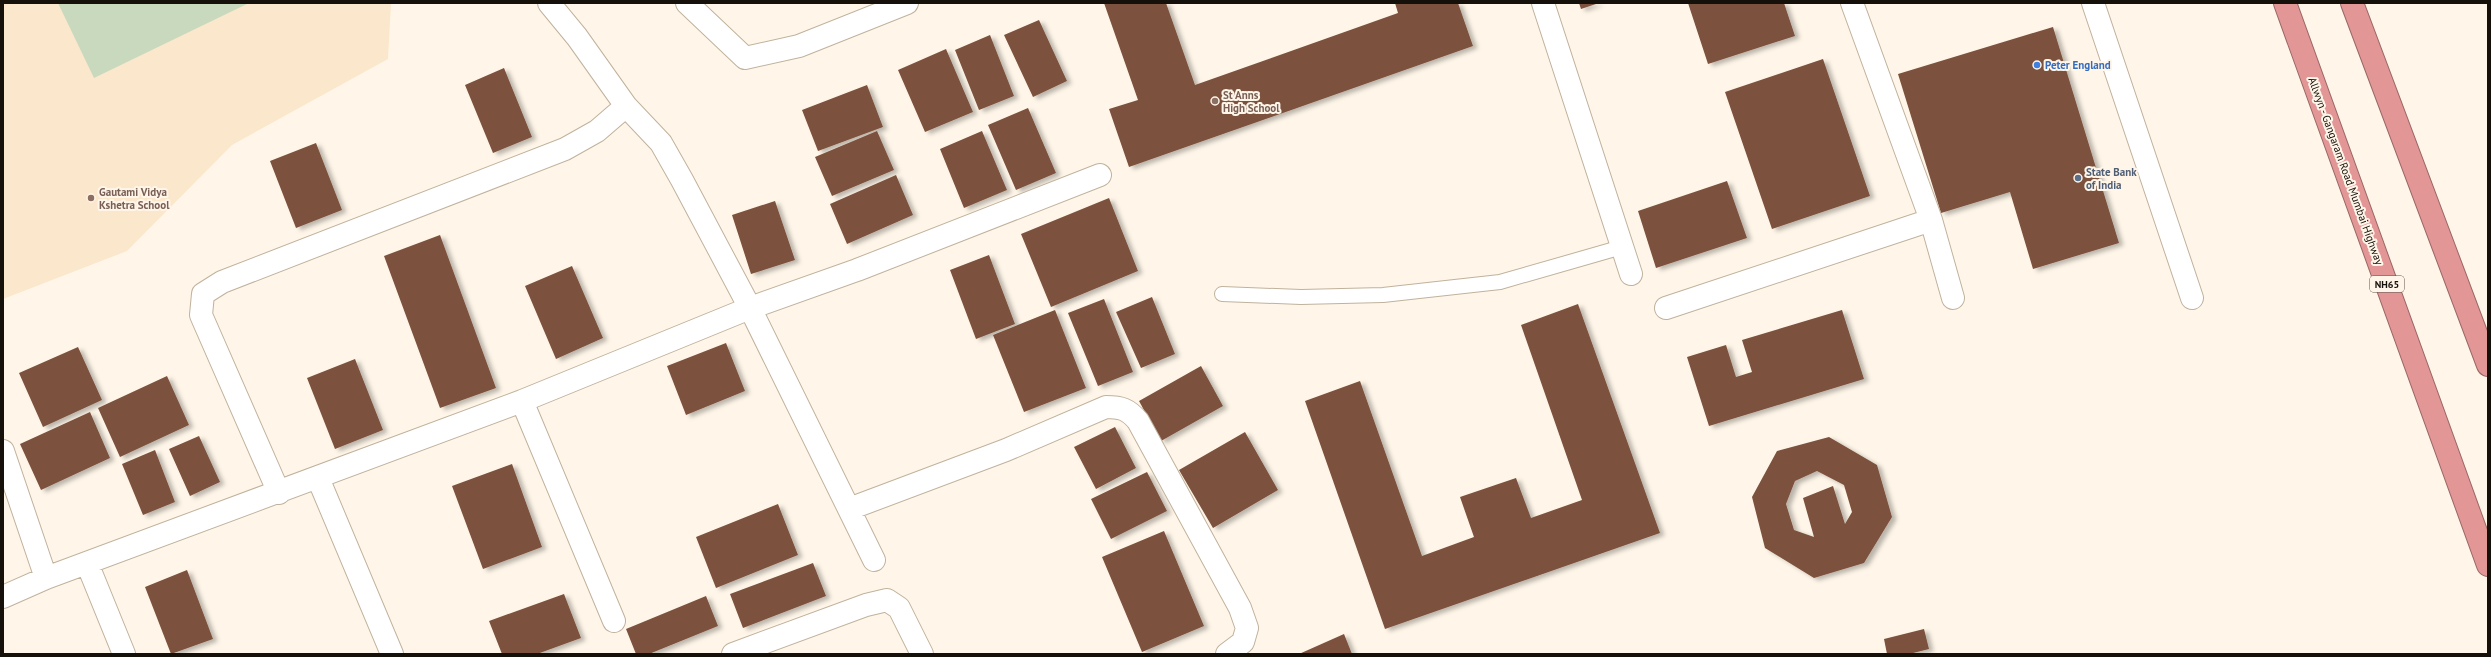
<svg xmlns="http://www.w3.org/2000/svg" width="2491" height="657" font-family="'PT Sans',sans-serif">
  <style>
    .built { fill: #fbe7cb }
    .green { fill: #c9d9bd }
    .building { fill: #7c513c; fill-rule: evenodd; filter: url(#shadow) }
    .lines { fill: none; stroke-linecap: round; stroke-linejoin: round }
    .lane-casing { stroke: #c0b29d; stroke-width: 16 }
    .street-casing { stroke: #c0b29d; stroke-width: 24 }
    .highway-casing { stroke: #9a6765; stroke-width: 24 }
    .lane { stroke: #fff; stroke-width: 14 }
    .street { stroke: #fff; stroke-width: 22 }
    .highway { stroke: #e29696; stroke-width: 22 }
    .shop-dot { fill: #3f7fe0; stroke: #fff6e9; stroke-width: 1.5 }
    .education-dot { fill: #8d6e63; stroke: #fff6e9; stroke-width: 1.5 }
    .service-dot { fill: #5c6f8a; stroke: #fff6e9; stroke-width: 1.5 }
    .labels { text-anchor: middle; stroke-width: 4; stroke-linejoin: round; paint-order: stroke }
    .shield { fill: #fff6e9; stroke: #5b554c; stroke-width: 1 }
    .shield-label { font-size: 10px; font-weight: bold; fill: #151009 }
    .shop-label { font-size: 11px; font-weight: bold; fill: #366cbe; stroke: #fff6e9; text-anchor: start }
    .education-label { font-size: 11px; font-weight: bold; fill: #785e54; stroke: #fff6e9; text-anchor: start }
    .street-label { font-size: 11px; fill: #151009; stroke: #fff6e9 }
    .service-label { font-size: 11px; font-weight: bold; fill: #4e5e75; stroke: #fff6e9; text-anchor: start }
  </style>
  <defs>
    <filter id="shadow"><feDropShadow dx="4.5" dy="2.5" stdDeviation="2" flood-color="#0004"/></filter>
  </defs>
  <rect width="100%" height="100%" fill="#fff6e9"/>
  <path class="built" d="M3 3H391L388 59 232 145 127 251 3 299Z"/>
  <path class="green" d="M58 3H249L94 78Z"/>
  <path class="building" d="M1104 3H1166L1195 85 1398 13 1395 3H1458L1473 46 1129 167 1109 109 1138 100Z
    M1579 3H1599L1581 9Z
    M1688 3H1784L1795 36 1708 64Z
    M1039 20 1067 81 1033 97 1004 35Z
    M2053 27 2119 243 2033 269 2010 192 1941 213 1898 74Z
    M990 35 1014 96 979 110 955 50Z
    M946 49 973 112 925 132 898 70Z
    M1823 59 1870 196 1772 229 1725 92Z
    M504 68 532 137 493 153 465 85Z
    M867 85 883 127 818 151 802 110Z
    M1028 108 1056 173 1016 190 988 125Z
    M877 131 894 170 832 196 815 157Z
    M982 131 1007 190 964 208 940 149Z
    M316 143 342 210 296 228 270 161Z
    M896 175 913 215 847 244 830 204Z
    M1727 181 1747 238 1656 268 1638 211Z
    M1109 198 1138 271 1051 307 1021 234Z
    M775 201 795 260 751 274 732 215Z
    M440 235 496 388 440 408 384 256Z
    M989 255 1015 324 976 339 950 270Z
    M572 266 603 338 556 359 525 286Z
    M1152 297 1175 354 1141 368 1116 312Z
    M1104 299 1133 372 1098 386 1068 313Z
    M1578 304 1660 533 1385 629 1305 401 1360 381 1422 556 1474 537 1460 497 1516 478 1531 518 1582 500 1521 325Z
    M1055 310 1086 388 1024 412 993 335Z
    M1842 310 1864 379 1709 426 1687 357 1726 345 1736 377 1752 372 1742 340Z
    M726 343 745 391 686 415 667 366Z
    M78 347 102 400 43 427 19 373Z
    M355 359 383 430 335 449 307 378Z
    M1201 366 1223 406 1161 441 1139 401Z
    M167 376 189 425 120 457 98 408Z
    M90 412 110 458 41 490 20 444Z
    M1115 427 1136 468 1096 489 1074 447Z
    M1245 432 1278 490 1213 528 1179 470Z
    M199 436 220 482 190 496 169 449Z
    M1829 437 1877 465 1892 517 1864 563 1814 578 1765 548 1752 497 1777 451ZM1817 471 1844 485 1852 512 1845 524 1833 486 1803 498 1814 537 1794 530 1786 504 1795 481Z
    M155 450 175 502 143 515 122 464Z
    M512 464 542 547 483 569 452 486Z
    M1147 472 1167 511 1111 539 1091 499Z
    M778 504 798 555 716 588 696 537Z
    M1164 531 1204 626 1142 652 1102 557Z
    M813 563 826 596 743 628 730 594Z
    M187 570 213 639 171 654 145 587Z
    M564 594 581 638 537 654H502L489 621Z
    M706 596 718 626 649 654H636L626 629Z
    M1924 629 1929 649 1909 654H1887L1884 639Z
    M1344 634 1352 654H1299Z"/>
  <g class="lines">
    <defs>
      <path id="lane" d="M1222 294 1301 297 1383 295 1500 282 1622 247"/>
      <path id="street" d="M549 3 577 37 626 106
        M687 3 745 58 799 46 907 3
        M1543 3 1631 274
        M1852 3 1931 220 1953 298
        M2093 3 2192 298
        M1666 308 1931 220
        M522 401 614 621
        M3 451 46 578
        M318 478 392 654
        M279 493 201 315 203 294 222 282 565 149 597 131 626 106 661 143 682 180 750 308 874 560
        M849 509 1006 450 1106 407C1121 407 1128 409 1138 421L1240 608 1247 628 1243 642 1227 654
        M87 563 124 654
        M3 597 46 578 522 401 750 308 857 270 1100 175
        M733 654 866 605 887 600 899 608 922 654"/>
      <path id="highway" d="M2285 3 2488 565
        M2352 3 2488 365"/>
    </defs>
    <use href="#lane" class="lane-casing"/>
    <use href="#street" class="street-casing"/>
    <use href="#highway" class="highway-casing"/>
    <use href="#lane" class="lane"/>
    <use href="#street" class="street"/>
    <use href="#highway" class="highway"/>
  </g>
  <circle class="shop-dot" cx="2037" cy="65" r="4"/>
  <g class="education-dot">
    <circle cx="1215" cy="101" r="4"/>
    <circle cx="91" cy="198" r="4"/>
  </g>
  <circle class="service-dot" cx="2078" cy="178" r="4"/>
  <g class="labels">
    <rect class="shield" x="2370" y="276" width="34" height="16" rx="3"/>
    <g class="shield-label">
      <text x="2387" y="288">NH65</text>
    </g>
    <g class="shop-label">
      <text x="2045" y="69">Peter England</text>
    </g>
    <g class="education-label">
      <text x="1223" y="99">St Anns<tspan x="1223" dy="13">High School</tspan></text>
      <text x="99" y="196">Gautami Vidya<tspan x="99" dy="13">Kshetra School</tspan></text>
    </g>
    <g class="street-label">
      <text transform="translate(2346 171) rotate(70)" y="4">Allwyn - Gangaram Road Mumbai Highway</text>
    </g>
    <g class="service-label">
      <text x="2086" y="176">State Bank<tspan x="2086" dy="13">of India</tspan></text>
    </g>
  </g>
  <rect width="2491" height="657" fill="none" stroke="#151009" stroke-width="8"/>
</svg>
